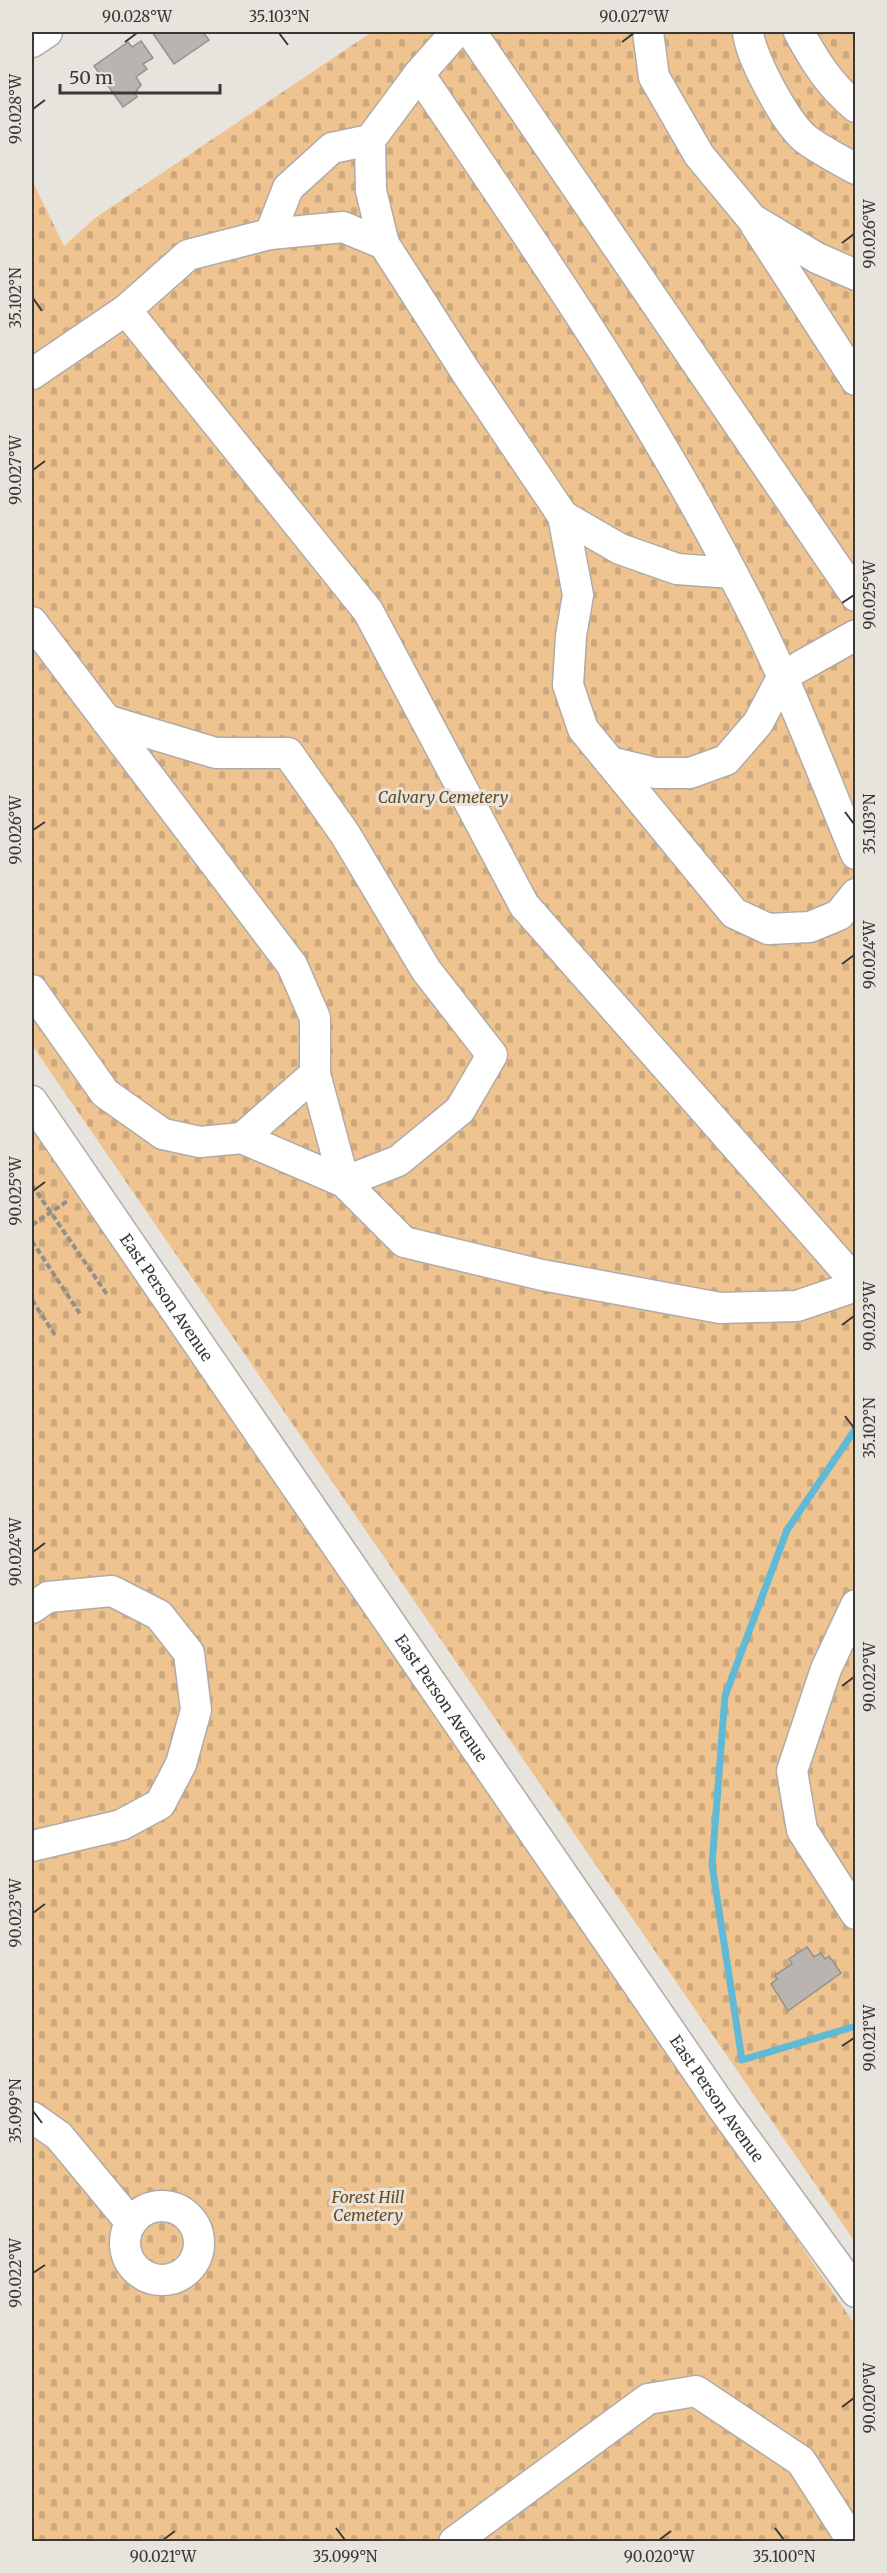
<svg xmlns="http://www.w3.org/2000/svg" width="887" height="2573" font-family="Merriweather,serif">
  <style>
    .cemetery { fill: url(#cemetery-stones) }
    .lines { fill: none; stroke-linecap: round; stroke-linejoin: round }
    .stream { stroke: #5fb9d7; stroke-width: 7 }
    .building { fill: #b9b4af; stroke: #96918c; stroke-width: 1.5 }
    .minor-casing { stroke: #b0aba6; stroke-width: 33 }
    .path { stroke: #93908c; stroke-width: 4; stroke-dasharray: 6 3; stroke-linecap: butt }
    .minor { stroke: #fff; stroke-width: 30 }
    .ticks { fill: none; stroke: #3a3836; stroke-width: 2 }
    .labels { text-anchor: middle; stroke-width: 6; stroke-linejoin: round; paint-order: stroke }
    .park-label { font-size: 16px; font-style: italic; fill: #6b4a1c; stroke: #e7e3dd }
    .street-label { font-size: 16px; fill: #3a3836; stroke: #e7e3dd }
    .neatline { fill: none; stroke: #3a3836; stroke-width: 2 }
    .ticks-label { font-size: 15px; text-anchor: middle; fill: #3a3836 }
  </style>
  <defs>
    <pattern id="cemetery-stones" width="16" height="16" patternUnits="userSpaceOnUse" patternTransform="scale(1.5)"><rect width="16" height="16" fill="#eec390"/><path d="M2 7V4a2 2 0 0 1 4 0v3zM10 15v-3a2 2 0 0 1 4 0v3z" fill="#cda87d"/></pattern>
  </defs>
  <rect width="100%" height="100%" fill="#e7e3dd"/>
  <path class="cemetery" d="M372 32H855V2242L32 1045V180L64 246 95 218Z
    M32 1112 855 2325V2541H32Z"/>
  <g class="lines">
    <path class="stream" d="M856 1428 787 1530 725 1696 712 1865 742 2060 856 2026"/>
  </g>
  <path class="building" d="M152 32H203L209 40 174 64Z
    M141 41 153 58 143 64 147 69 136 77 141 85 135 93 137 97 123 107 94 66 128 42 132 47Z
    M807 1947 814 1957 821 1953 825 1959 829 1956 841 1973 788 2011 771 1984 777 1979 775 1975 792 1964 789 1959Z"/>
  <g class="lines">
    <defs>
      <g id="minor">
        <path d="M471 32 856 596"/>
        <path d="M648 32 654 77 699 155 752 219 817 258 856 275"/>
        <path d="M748 32C750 56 787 126 807 140 822 151 840 160 856 169"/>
        <path d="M799 32C814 60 830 86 856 107"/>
        <path d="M32 42 47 32"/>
        <path d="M419 74 456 32"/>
        <path d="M755 224 856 380"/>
        <path d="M270 234 288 188 332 148 370 140"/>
        <path d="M384 244 343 227 270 234 188 255 126 310 368 611 524 905 856 1282"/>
        <path d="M32 374 126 310"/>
        <path d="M563 516 620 549 677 569 732 573"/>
        <path d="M32 622 292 965 315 1018V1074L242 1138 200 1142 163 1134 105 1093 32 990"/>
        <path d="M106 720 216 753H288L345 834 426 970 492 1055 460 1110 398 1161 344 1182 315 1074"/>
        <path d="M610 762 655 773H690L726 760 758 723 783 676 856 635"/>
        <path d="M856 854C819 765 785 674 740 588 648 408 532 241 419 74L370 140 371 191 384 244 466 372 563 516 578 595 571 636 568 685 583 729 734 913 768 929 810 927 839 915 856 894"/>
        <path id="s1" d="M32 1101 724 2110 856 2292"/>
        <path d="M242 1138 344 1182 404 1242 542 1275 720 1308 797 1306 856 1286"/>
        <path d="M856 1605 826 1669 792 1771 802 1830 856 1914"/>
        <path d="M32 1608 48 1597 112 1591 159 1615 189 1653 196 1710 181 1764 160 1804 121 1825 32 1846"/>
        <path d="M32 2117 59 2136 131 2223"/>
        <circle cx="162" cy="2243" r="37"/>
        <path d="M454 2542 648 2399 696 2391 801 2461 853 2542"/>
      </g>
    </defs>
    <use href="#minor" class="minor-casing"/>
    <path class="path" d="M32 1185 108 1296
      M32 1225 69 1200
      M32 1241 80 1314
      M32 1300 55 1335"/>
    <use href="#minor" class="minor"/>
  </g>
  <path class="ticks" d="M279 33 288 45M125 42 137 33M622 42 634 33M33 109 45 100M842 243 854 234M33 298 42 311M33 470 45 461M842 603 854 595M845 812 854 824M33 830 45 822M842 964 854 955M33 1191 45 1182M842 1325 854 1316M845 1416 854 1428M33 1552 45 1543M842 1686 854 1677M33 1913 45 1904M842 2046 854 2038M33 2111 42 2123M33 2273 45 2265M842 2407 854 2398M336 2528 345 2540M775 2528 784 2540M163 2540 175 2531M659 2540 671 2531"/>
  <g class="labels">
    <g class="park-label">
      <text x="443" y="803">Calvary Cemetery</text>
      <text x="368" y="2203">Forest Hill<tspan x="368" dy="18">Cemetery</tspan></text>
    </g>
    <g class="street-label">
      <text dy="6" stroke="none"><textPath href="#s1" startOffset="238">East Person Avenue</textPath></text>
      <text dy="6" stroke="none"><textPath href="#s1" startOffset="724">East Person Avenue</textPath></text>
      <text dy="6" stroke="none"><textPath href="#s1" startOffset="1210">East Person Avenue</textPath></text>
    </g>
  </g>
  <rect width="887" height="2573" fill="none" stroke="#e7e3dd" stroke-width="66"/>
  <path d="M60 84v9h160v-9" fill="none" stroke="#3a3836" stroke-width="3"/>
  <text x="69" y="84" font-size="18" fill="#3a3836" stroke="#e7e3dd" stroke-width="4.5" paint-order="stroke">50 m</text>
  <rect x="33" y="33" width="821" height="2507" class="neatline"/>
  <g class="ticks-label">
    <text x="137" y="22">90.028°W</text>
    <text x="279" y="22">35.103°N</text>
    <text x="634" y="22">90.027°W</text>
    <text transform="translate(16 109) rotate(-90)" y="5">90.028°W</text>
    <text transform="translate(870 234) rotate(-90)" y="5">90.026°W</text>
    <text transform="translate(16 298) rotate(-90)" y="5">35.102°N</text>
    <text transform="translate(16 470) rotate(-90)" y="5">90.027°W</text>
    <text transform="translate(870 595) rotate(-90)" y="5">90.025°W</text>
    <text transform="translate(870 824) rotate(-90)" y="5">35.103°N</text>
    <text transform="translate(16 830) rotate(-90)" y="5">90.026°W</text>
    <text transform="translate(870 955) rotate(-90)" y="5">90.024°W</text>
    <text transform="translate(16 1191) rotate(-90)" y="5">90.025°W</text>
    <text transform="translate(870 1316) rotate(-90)" y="5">90.023°W</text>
    <text transform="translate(870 1428) rotate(-90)" y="5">35.102°N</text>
    <text transform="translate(16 1552) rotate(-90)" y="5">90.024°W</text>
    <text transform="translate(870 1677) rotate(-90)" y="5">90.022°W</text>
    <text transform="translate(16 1913) rotate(-90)" y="5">90.023°W</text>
    <text transform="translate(870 2038) rotate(-90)" y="5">90.021°W</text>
    <text transform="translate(16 2111) rotate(-90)" y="5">35.099°N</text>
    <text transform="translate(16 2273) rotate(-90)" y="5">90.022°W</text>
    <text transform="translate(870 2398) rotate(-90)" y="5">90.020°W</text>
    <text x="163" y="2562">90.021°W</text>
    <text x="345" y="2562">35.099°N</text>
    <text x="659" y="2562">90.020°W</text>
    <text x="784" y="2562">35.100°N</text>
  </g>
</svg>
